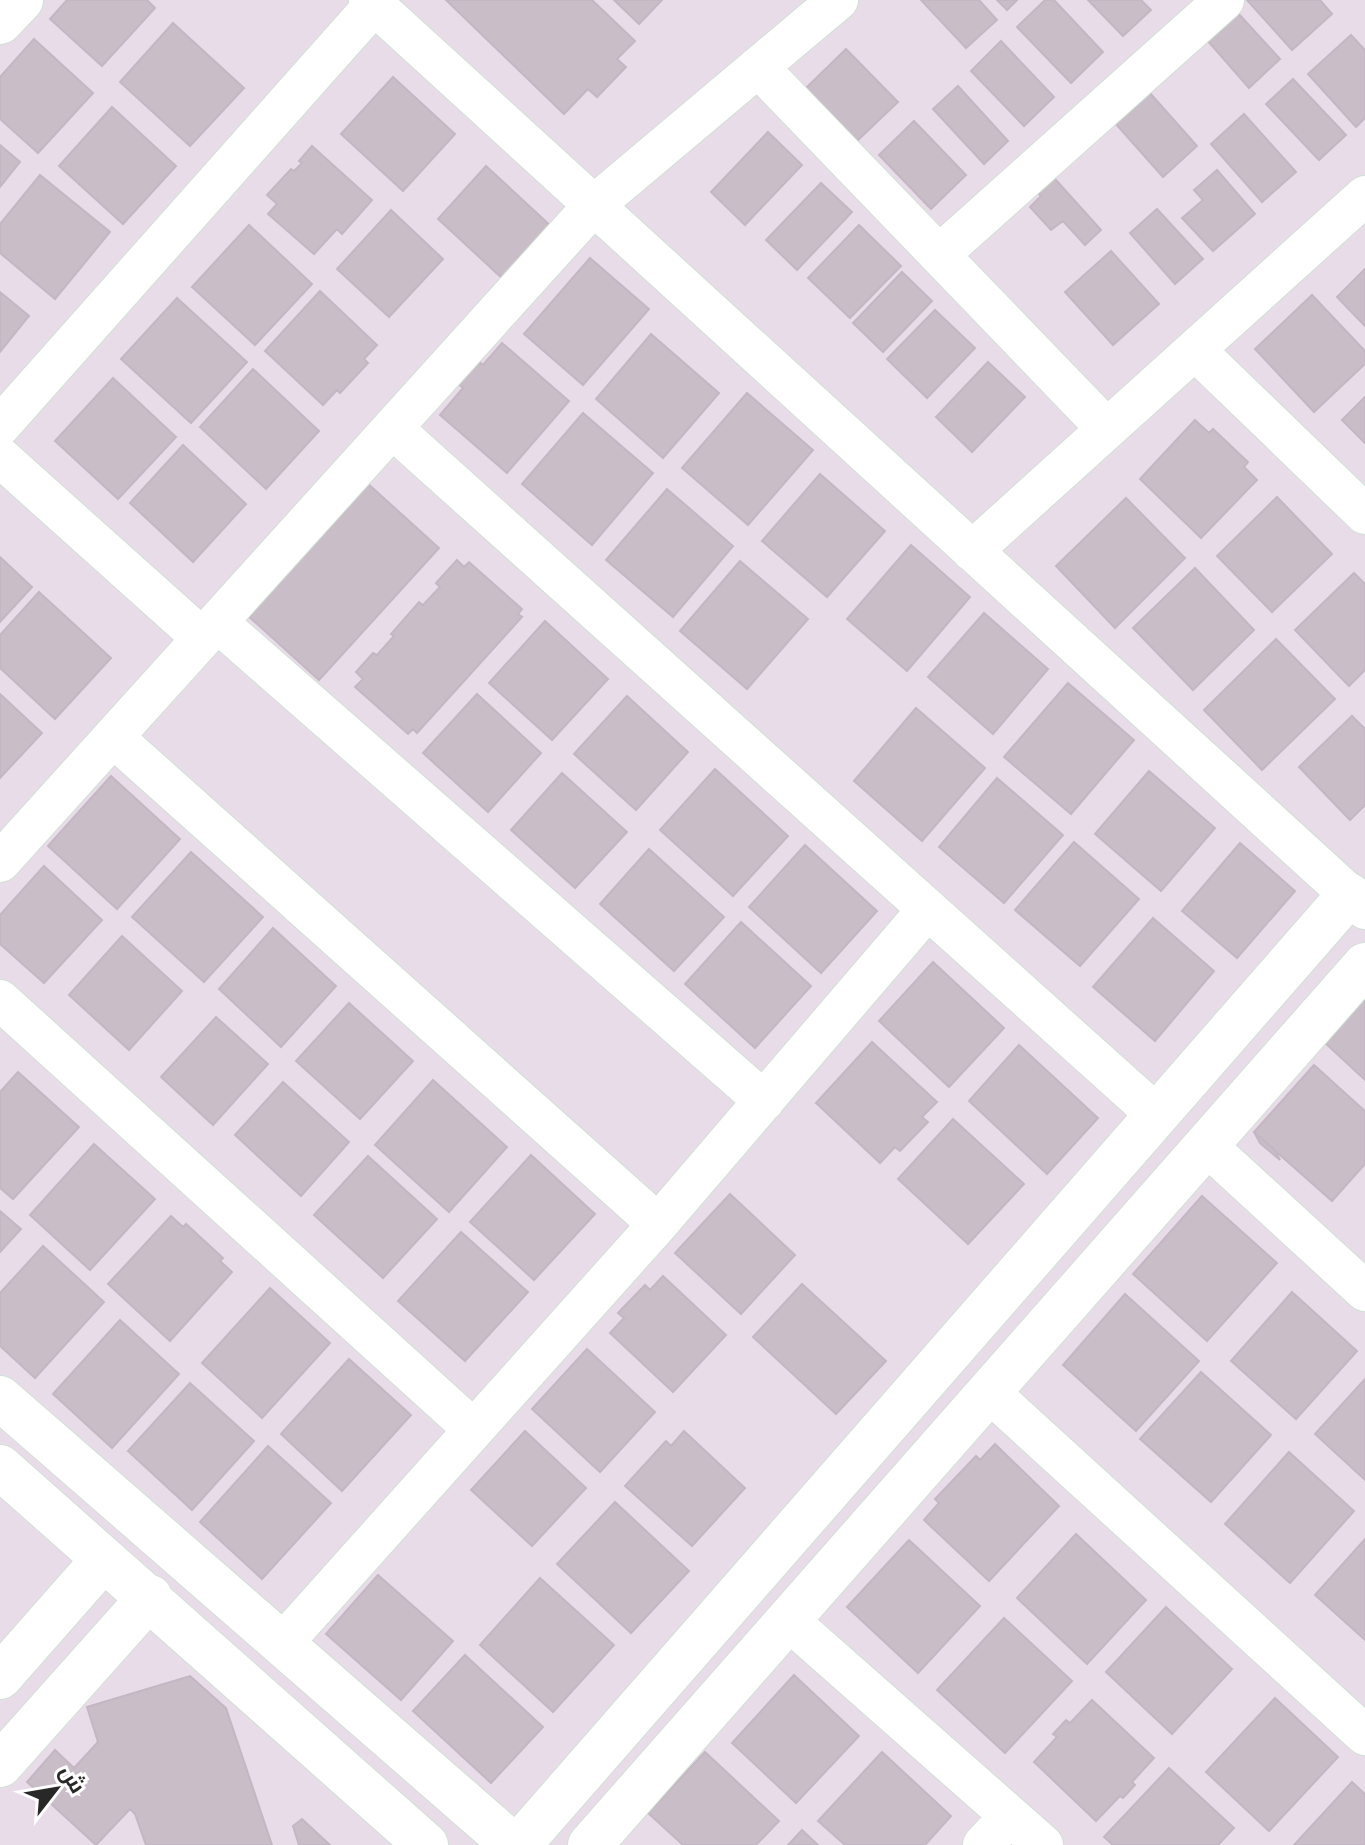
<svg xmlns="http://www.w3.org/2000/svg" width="1365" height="1845" font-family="Inter,Cairo,sans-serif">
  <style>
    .building { fill: #c9bdc8; stroke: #c4b6c3; stroke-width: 2 }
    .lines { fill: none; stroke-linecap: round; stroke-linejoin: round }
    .minor-casing { stroke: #d1e0d5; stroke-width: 42 }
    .tertiary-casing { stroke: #d1e0d5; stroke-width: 46 }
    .minor { stroke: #fff; stroke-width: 40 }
    .tertiary { stroke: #fff; stroke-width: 44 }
  </style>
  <rect width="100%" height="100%" fill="#e9dce9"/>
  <path class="building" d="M67 0H147L155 8 102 66 50 19Z
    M446 0H592L635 41 617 59 626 67 597 97 588 89 564 114Z
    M614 0H662L639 24Z
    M921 0H979L997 20 966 48Z
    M997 0H1017L1007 10Z
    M1045 0H1054L1103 52 1071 83 1017 27Z
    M1088 0H1141L1151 10 1123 36Z
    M1247 0H1320L1332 14 1292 50Z
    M1237 12 1280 59 1249 88 1207 40Z
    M173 23 244 88 190 146 120 82Z
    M1351 35 1365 50V118L1356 127 1308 74Z
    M34 39 93 93 38 153 0 119V77Z
    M1001 41 1054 97 1024 126 971 71Z
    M846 49 898 102 857 141 806 88Z
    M393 77 455 134 403 191 341 134Z
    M1293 79 1346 135 1319 160 1266 104Z
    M958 86 1008 141 984 164 933 109Z
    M1149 92 1197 146 1163 177 1115 123Z
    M112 107 176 166 123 224 59 166Z
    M1244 114 1296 172 1262 202 1211 144Z
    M914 121 966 175 931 209 879 155Z
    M768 132 802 165 745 225 711 192Z
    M0 145 20 162 0 187Z
    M312 146 372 200 342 234 337 229 314 254 268 214 277 204 267 195 291 169 294 171 302 163 299 161Z
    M486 166 552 227 504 280 438 219Z
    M1046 169 1101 230 1085 245 1063 221 1051 230 1030 207 1041 196 1029 183Z
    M1217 170 1255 214 1213 251 1182 218 1203 200 1194 190Z
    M40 175 110 232 55 299 0 253V224Z
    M821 183 852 212 797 270 766 240Z
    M1157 209 1203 259 1175 284 1130 233Z
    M391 210 443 259 389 317 337 269Z
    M249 225 312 284 255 345 192 287Z
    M859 225 901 266 850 318 808 278Z
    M1111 251 1159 304 1113 345 1065 292Z
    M590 258 649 309 583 385 524 334Z
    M1365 269V326L1337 297Z
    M902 272 932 301 883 352 853 323Z
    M320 291 377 345 364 359 368 363 340 393 337 390 323 405 265 351Z
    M0 292 29 316 0 352Z
    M1312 295 1365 351V364L1314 412 1255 349Z
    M177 298 247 362 191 423 121 359Z
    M935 310 975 348 927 398 887 359Z
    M651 334 719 393 663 458 596 399Z
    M502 343 569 401 507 473 440 415 463 388 456 382 476 359 483 365Z
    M988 362 1025 397 972 452 936 417Z
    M253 369 319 431 266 489 200 427Z
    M113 378 176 437 118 499 55 441Z
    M747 393 813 450 748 525 682 468Z
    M1365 397V443L1342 420Z
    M583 413 653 473 592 545 522 484Z
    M1195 420 1209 433 1213 429 1248 462 1244 467 1257 480 1201 538 1140 479Z
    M183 445 246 504 193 562 130 503Z
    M820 474 885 531 827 597 762 541Z
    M366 482 439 548 319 680 246 614Z
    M667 489 733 546 673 617 606 560Z
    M1277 497 1332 554 1272 612 1217 556Z
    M1126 498 1185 558 1115 628 1056 566Z
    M911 545 970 597 907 671 847 619Z
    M0 557 32 587 0 622Z
    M457 560 464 567 469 562 522 609 518 614 522 617 417 733 413 729 408 734 355 687 363 679 356 672 373 653 377 655 394 636 391 634 419 602 423 605 440 587 436 583Z
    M740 561 808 619 747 689 680 631Z
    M1195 568 1254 630 1193 690 1133 628Z
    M1354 573 1365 584V670L1349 686 1295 630Z
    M39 592 111 658 55 719 0 668V635Z
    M984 613 1048 669 993 734 928 677Z
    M545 621 608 679 552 740 489 683Z
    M1276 639 1335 699 1262 770 1204 710Z
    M1068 683 1134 740 1071 814 1004 757Z
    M0 694 42 733 0 778Z
    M477 694 541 753 488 812 423 753Z
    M627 696 688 752 636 810 574 754Z
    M916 708 985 768 922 841 854 781Z
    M1352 716 1365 729V805L1350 820 1299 767Z
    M715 769 788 836 733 896 660 830Z
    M1149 771 1215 828 1161 891 1095 834Z
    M562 773 627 832 575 888 511 830Z
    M111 776 180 839 117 909 48 846Z
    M997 778 1063 835 1004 903 939 847Z
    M1074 842 1139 899 1080 966 1015 910Z
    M1240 843 1295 891 1237 958 1182 911Z
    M805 845 877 911 821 973 749 907Z
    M649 849 724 917 674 971 600 904Z
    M191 852 263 917 204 982 132 917Z
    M44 866 102 920 44 983 0 944V915Z
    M1153 918 1214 971 1155 1041 1093 987Z
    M741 922 811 986 755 1048 685 984Z
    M273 928 336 986 281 1047 219 989Z
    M122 936 182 991 129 1050 69 995Z
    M933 962 1004 1028 949 1087 879 1021Z
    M1365 996V1080L1324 1042Z
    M349 1003 413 1061 360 1119 296 1061Z
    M216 1017 268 1064 213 1125 161 1077Z
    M872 1042 937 1102 922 1117 928 1122 900 1151 895 1147 880 1163 816 1103Z
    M1019 1045 1098 1118 1047 1174 969 1101Z
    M1314 1065 1365 1111V1164L1332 1201 1254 1132Z
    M18 1072 79 1127 13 1199 0 1188V1092Z
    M433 1080 507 1147 449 1212 375 1145Z
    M283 1082 349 1142 301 1196 235 1135Z
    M953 1119 1024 1184 968 1244 898 1179Z
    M1254 1132 1274 1149 1280 1160 1260 1143Z
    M94 1144 155 1199 90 1270 30 1215Z
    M531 1155 595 1214 534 1280 470 1222Z
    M368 1156 437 1219 383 1278 314 1215Z
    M730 1194 795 1255 741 1314 675 1253Z
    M1202 1196 1277 1263 1207 1341 1133 1274Z
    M0 1211 21 1229 0 1252Z
    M171 1216 183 1227 186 1224 223 1258 220 1261 232 1272 170 1341 108 1284Z
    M461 1232 528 1292 465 1361 398 1301Z
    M43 1246 104 1302 35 1378 0 1346V1293Z
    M663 1276 726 1335 673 1392 610 1333 624 1318 618 1313 645 1285 650 1290Z
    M802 1284 886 1361 836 1414 753 1337Z
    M270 1288 330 1343 262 1418 202 1363Z
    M1292 1292 1357 1351 1296 1419 1231 1361Z
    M1125 1294 1199 1361 1136 1431 1063 1365Z
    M120 1320 179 1374 112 1448 53 1394Z
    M587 1349 655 1412 600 1472 532 1409Z
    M349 1359 411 1415 342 1491 281 1434Z
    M1201 1372 1271 1435 1211 1502 1140 1439Z
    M1365 1379V1480L1315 1434Z
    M190 1383 254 1441 192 1510 128 1451Z
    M525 1431 586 1488 532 1546 471 1490Z
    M684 1431 745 1488 692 1546 625 1486 666 1441 671 1446Z
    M995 1444 1059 1506 989 1581 924 1520 939 1503 935 1499 976 1456 980 1460Z
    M268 1446 331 1503 262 1579 200 1522Z
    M1289 1452 1354 1511 1290 1583 1225 1524Z
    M615 1502 689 1571 631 1633 557 1564Z
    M1076 1534 1146 1600 1087 1664 1017 1598Z
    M1365 1539V1640L1315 1595Z
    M909 1540 980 1606 918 1673 847 1607Z
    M378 1575 453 1641 401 1700 326 1634Z
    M540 1578 614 1645 553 1712 480 1645Z
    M1166 1607 1232 1669 1172 1734 1106 1672Z
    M1004 1618 1072 1681 1005 1753 937 1690Z
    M465 1655 543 1727 491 1783 413 1711Z
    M794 1675 859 1736 796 1803 732 1743Z
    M190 1676 226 1708 272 1845H146L135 1814 130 1809 96 1845 27 1782 55 1750 74 1768 98 1742 87 1707Z
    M1275 1698 1338 1757 1269 1831 1206 1772Z
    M1092 1700 1154 1758 1132 1782 1135 1785 1123 1798 1120 1796 1096 1821 1034 1762 1057 1737 1053 1734 1066 1720 1070 1723Z
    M705 1752 779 1821 756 1845H683L648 1813Z
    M882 1752 951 1816 925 1845H845L818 1821Z
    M1169 1768 1234 1828 1218 1845H1113L1104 1837Z
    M1352 1782 1365 1794V1845H1294Z
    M302 1819 330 1845H299L293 1826Z
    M802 1830 818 1845H788Z"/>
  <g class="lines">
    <defs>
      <path id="minor" d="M369 0 1365 909
        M758 67 1107 429
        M939 255 1224 0
        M1195 350 1365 514
        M0 426 374 5
        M392 428 1157 1115
        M0 457 202 638
        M972 551 1365 196
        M217 622 764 1101
        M113 737 658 1224
        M0 862 593 206 838 0
        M0 1000 473 1429
        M1206 1145 1365 1291
        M989 1392 1365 1735
        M788 1620 1043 1845
        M282 1644 658 1224 927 910
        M983 1845 1010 1816"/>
      <path id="tertiary" d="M0 22 21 0
        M0 1398 513 1845
        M0 1467 426 1845
        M0 1677 103 1560
        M0 1765 150 1597
        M519 1845 1349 895
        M590 1845 1365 965"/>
    </defs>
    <use href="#minor" class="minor-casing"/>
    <use href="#tertiary" class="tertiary-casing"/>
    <use href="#minor" class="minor"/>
    <use href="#tertiary" class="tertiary"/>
  </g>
  <g transform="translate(56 1789) rotate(59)" stroke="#ffffff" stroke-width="6" paint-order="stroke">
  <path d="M0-6L14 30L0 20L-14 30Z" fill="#282828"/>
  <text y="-12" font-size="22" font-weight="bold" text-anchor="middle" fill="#282828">ش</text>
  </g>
</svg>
